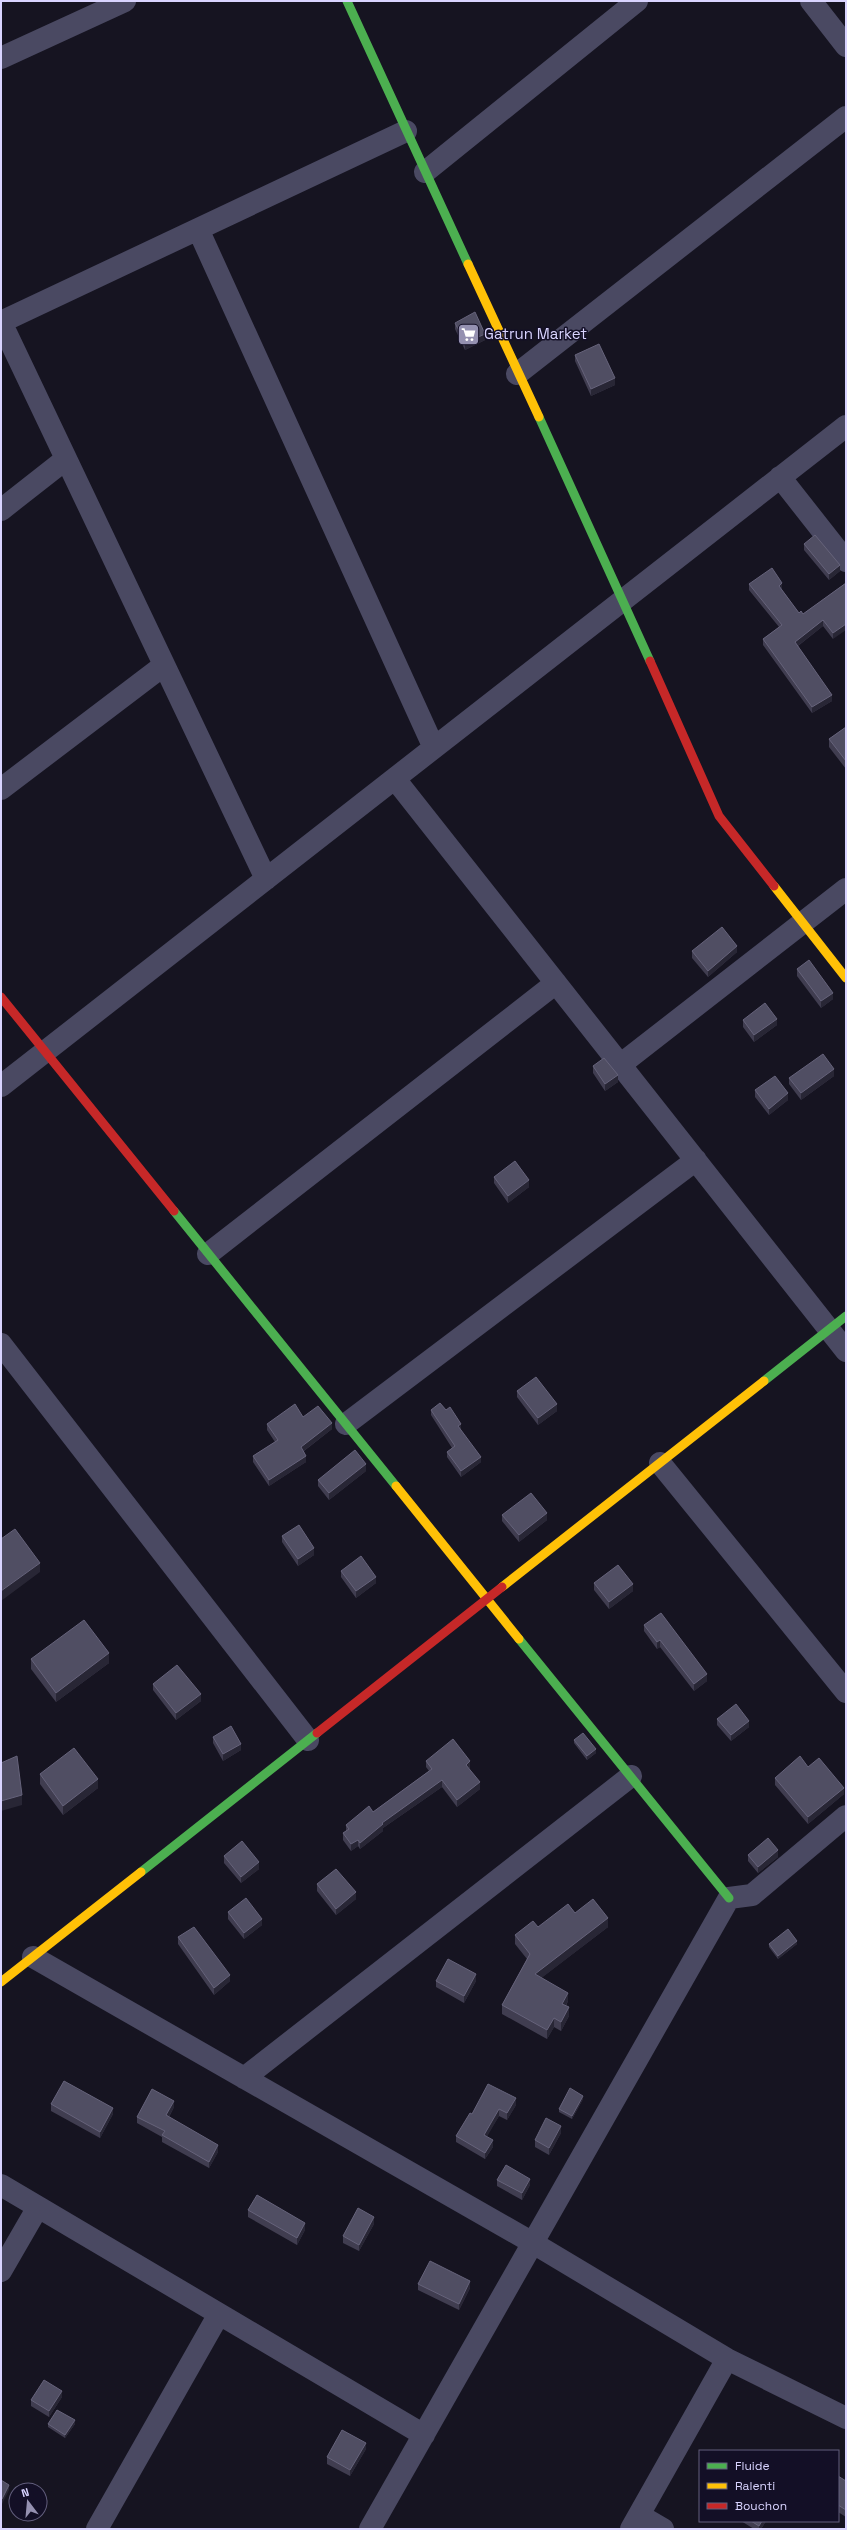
<svg xmlns="http://www.w3.org/2000/svg" width="847" height="2530" font-family="'Space Grotesk',sans-serif">
  <style>
    .lines { fill: none; stroke-linecap: round; stroke-linejoin: round }
    .street { stroke: #4a4962; stroke-width: 22 }
    .fast { stroke: #4caf50; stroke-width: 9 }
    .slow { stroke: #ffc107; stroke-width: 9 }
    .jam { stroke: #c62828; stroke-width: 9 }
    .wall { fill: #403d50 }
    .shaded-wall { fill: #282635 }
    .building { fill: #504e63; stroke: #66637b }
    .labels { text-anchor: middle; stroke-width: 3; stroke-linejoin: round; paint-order: stroke }
    .poi-label { font-size: 15px; fill: #d9d4ff; stroke: #130f26; text-anchor: start }
  </style>
  <rect width="100%" height="100%" fill="#161421"/>
  <g class="lines">
    <path class="street" d="M811 1 846 46
      M1 58 125 1
      M425 172 637 1
      M198 229 434 748
      M1 322 266 879
      M1 322 406 131
      M517 374 846 117
      M780 477 846 561
      M1 510 66 459
      M395 779 846 1351
      M1 789 163 666
      M620 1065 846 889
      M1 1086 846 426
      M208 1254 556 983
      M1 1344 308 1740
      M346 1424 696 1160
      M660 1463 846 1692
      M33 1957 533 2243 727 2359 846 2418
      M244 2078 631 1776
      M1 2185 424 2435
      M1 2271 38 2207
      M639 2515 663 2529
      M97 2529 219 2314
      M370 2529 729 1898 752 1895 846 1816
      M631 2529 727 2359"/>
    <path class="fast" d="M347 1 468 264
      M539 417 650 661
      M174 1211 396 1486
      M764 1381 846 1316
      M519 1639 729 1898
      M141 1872 317 1733"/>
    <path class="slow" d="M468 264 539 417
      M774 886 846 978
      M396 1486 519 1639
      M502 1587 764 1381
      M1 1982 141 1872"/>
    <path class="jam" d="M650 661 719 816 774 886
      M1 997 174 1211
      M317 1733 502 1587"/>
  </g>
  <path class="wall" d="M455 323 485 340 465 350 455 329Z
    M575 355 615 385 591 396 575 361Z
    M804 544 840 571 829 580 804 550Z
    M846 583 833 639 823 626 798 646 832 701 812 713 763 645V639L779 627 749 590V584L782 589V590L799 613 803 614Z
    M846 727V769L829 747V739Z
    M692 951 737 952 708 977 692 958Z
    M797 969 833 999 821 1008 797 976Z
    M743 1020 777 1025 754 1042 743 1027Z
    M593 1066 618 1082 605 1091 593 1073Z
    M834 1076 801 1100 789 1084V1078Z
    M755 1090 788 1100 769 1115 755 1097Z
    M494 1177 529 1187 508 1203 494 1183Z
    M517 1391 557 1411 538 1425 517 1397Z
    M431 1410H446L461 1429 460 1430 481 1462 461 1477 447 1457V1452L452 1448 431 1415Z
    M303 1417 332 1429 304 1451 306 1462 269 1486 253 1462V1456L275 1442 267 1430V1424Z
    M366 1471 329 1500 318 1486V1480Z
    M502 1515 547 1520 519 1542 502 1521Z
    M282 1536 314 1555 298 1566 282 1542Z
    M341 1571 376 1583 356 1598 341 1577Z
    M594 1583 633 1591 609 1609 594 1590Z
    M644 1625 707 1681 694 1691 660 1647 657 1649 644 1631Z
    M31 1659 109 1663 56 1702 31 1669Z
    M153 1684 201 1701 176 1720 153 1690Z
    M717 1719 749 1727 731 1741 717 1725Z
    M213 1737 241 1750 223 1761 213 1743Z
    M574 1740 596 1753 587 1760 574 1743Z
    M426 1761 470 1767 469 1769 480 1789 457 1807 442 1787 383 1828V1831L360 1849 358 1846 351 1851 343 1840V1833L346 1831V1825L373 1812 429 1771 426 1767Z
    M808 1767 844 1794 808 1824 775 1785V1778Z
    M40 1774 98 1788 63 1815 40 1784Z
    M748 1855 778 1857 758 1873 748 1861Z
    M224 1856 259 1869 241 1883 224 1863Z
    M317 1884 356 1899 336 1915 317 1891Z
    M228 1912 262 1925 244 1939 228 1919Z
    M575 1913 608 1927 541 1978 568 2001 566 2006 569 2016 561 2031 554 2027 547 2039 502 2014V2005L527 1959 515 1944V1935Z
    M178 1937 230 1981 214 1995 178 1944Z
    M769 1944H797L778 1959 769 1947Z
    M436 1981H476L464 2003 436 1987Z
    M583 2099 572 2119 559 2112V2109Z
    M51 2104 113 2114 100 2138 51 2111Z
    M516 2105 507 2120 499 2116 486 2137 493 2147 485 2159 456 2142V2136L472 2114Z
    M174 2107 169 2117 218 2152 209 2168 162 2142V2137L137 2123V2117Z
    M561 2133 549 2155 535 2147V2140Z
    M497 2180 530 2185 522 2200 497 2186Z
    M248 2210 305 2230 297 2245 248 2217Z
    M374 2224 359 2251 343 2243V2236Z
    M418 2284 470 2288 459 2310 418 2290Z
    M62 2397 49 2417 31 2406V2400Z
    M48 2424H75L65 2438 48 2427Z
    M366 2449 350 2476 327 2464V2457Z
    M838 2476 846 2481V2517L838 2512Z
    M741 2521H766L761 2529H754Z"/>
  <path class="shaded-wall" d="M485 334V340L465 350V343Z
    M615 378V385L591 396V389Z
    M840 565V571L829 580V574Z
    M782 583V589L779 592V586Z
    M823 620V626L795 648V642Z
    M846 624V630L833 639V633Z
    M832 695V701L812 713V707Z
    M737 946V952L708 977V971Z
    M833 993V999L821 1008V1001Z
    M777 1019V1025L754 1042V1035Z
    M834 1069V1076L801 1100V1093Z
    M618 1075V1082L605 1091V1084Z
    M788 1093V1100L769 1115V1109Z
    M529 1180V1187L508 1203V1196Z
    M557 1404V1411L538 1425V1418Z
    M332 1423V1429L301 1453V1447Z
    M461 1424V1429L458 1431V1426Z
    M306 1456V1462L269 1486V1480Z
    M481 1457V1462L461 1477V1471Z
    M366 1464V1471L329 1500V1493Z
    M547 1513V1520L519 1542V1535Z
    M314 1548V1555L298 1566V1559Z
    M40 1563V1572L1 1601V1591Z
    M376 1577V1583L356 1598V1591Z
    M633 1584V1591L609 1609V1602Z
    M660 1640V1647L657 1649V1642Z
    M109 1653V1663L56 1702V1693Z
    M707 1674V1681L694 1691V1684Z
    M201 1694V1701L176 1720V1713Z
    M749 1721V1727L731 1741V1735Z
    M241 1744V1750L223 1761V1754Z
    M596 1749V1753L587 1760V1756Z
    M470 1761V1767L466 1771V1765Z
    M98 1779V1788L63 1815V1806Z
    M442 1780V1787L383 1828V1831L360 1849V1843L382 1823Z
    M480 1782V1789L457 1807V1800Z
    M844 1788V1794L808 1824V1817Z
    M22 1795V1805L1 1811V1801Z
    M358 1840V1846L351 1851V1844Z
    M778 1850V1857L758 1873V1867Z
    M259 1862V1869L241 1883V1877Z
    M356 1892V1899L336 1915V1909Z
    M608 1918V1927L535 1983V1974Z
    M262 1919V1925L244 1939V1933Z
    M797 1941V1944L778 1959V1956Z
    M476 1974V1981L464 2003V1996Z
    M230 1975V1981L214 1995V1988Z
    M568 1993V2001L562 2012V2004Z
    M569 2007V2016L561 2031V2022Z
    M554 2018V2027L547 2039V2030Z
    M583 2096V2099L572 2119V2116Z
    M516 2098V2105L507 2120V2113Z
    M174 2101V2107L166 2122V2115Z
    M113 2108V2114L100 2138V2132Z
    M499 2109V2116L484 2142V2135Z
    M561 2126V2133L549 2155V2148Z
    M493 2140V2147L485 2159V2153Z
    M218 2145V2152L209 2168V2162Z
    M530 2179V2185L522 2200V2193Z
    M374 2217V2224L359 2251V2245Z
    M305 2223V2230L297 2245V2238Z
    M470 2281V2288L459 2310V2304Z
    M62 2391V2397L49 2417V2411Z
    M75 2420V2424L65 2438V2435Z
    M366 2443V2449L350 2476V2470Z
    M9 2485V2490L2 2504V2499Z
    M762 2521H766L761 2529H759V2526Z"/>
  <path class="building" d="M475 312 485 334 465 343 455 323Z
    M599 344 615 378 591 389 575 355Z
    M815 535 840 565 829 574 804 544Z
    M772 568 782 583 779 586 799 613 801 611 803 614 846 583V624L833 633 823 620 795 642 832 695 812 707 763 639 782 625 749 584Z
    M846 727V761L829 739Z
    M722 927 737 946 708 971 692 951Z
    M809 960 833 993 821 1001 797 969Z
    M765 1003 777 1019 754 1035 743 1020Z
    M823 1054 834 1069 801 1093 789 1078Z
    M604 1058 618 1075 605 1084 593 1066Z
    M775 1076 788 1093 769 1109 755 1090Z
    M515 1161 529 1180 508 1196 494 1177Z
    M536 1377 557 1404 538 1418 517 1391Z
    M440 1403 446 1410 450 1407 461 1424 458 1426 481 1457 461 1471 447 1452 455 1446 431 1410Z
    M295 1404 303 1417 318 1406 332 1423 301 1447 306 1456 269 1480 253 1456 278 1440 267 1424Z
    M355 1450 366 1464 329 1493 318 1480Z
    M531 1493 547 1513 519 1535 502 1515Z
    M299 1525 314 1548 298 1559 282 1536Z
    M15 1529 40 1563 1 1591V1539Z
    M361 1556 376 1577 356 1591 341 1571Z
    M618 1565 633 1584 609 1602 594 1583Z
    M661 1613 707 1674 694 1684 660 1640 657 1642 644 1625Z
    M84 1620 109 1653 56 1693 31 1659Z
    M177 1665 201 1694 176 1713 153 1684Z
    M736 1704 749 1721 731 1735 717 1719Z
    M231 1726 241 1744 223 1754 213 1737Z
    M583 1733 596 1749 587 1756 574 1740Z
    M453 1739 470 1761 466 1765 480 1782 457 1800 442 1780 382 1823 383 1824 360 1843 358 1840 351 1844 343 1833 349 1829 346 1825 369 1806 373 1812 432 1769 426 1761Z
    M74 1748 98 1779 63 1806 40 1774Z
    M17 1756 22 1795 1 1801V1763Z
    M800 1756 808 1767 819 1758 844 1788 808 1817 775 1778Z
    M768 1838 778 1850 758 1867 748 1855Z
    M242 1841 259 1862 241 1877 224 1856Z
    M336 1869 356 1892 336 1909 317 1884Z
    M246 1898 262 1919 244 1933 228 1912Z
    M593 1899 608 1918 535 1974 568 1993 562 2004 569 2007 561 2022 554 2018 547 2030 502 2005 530 1954 515 1935 533 1921 538 1927 568 1904 575 1913Z
    M194 1927 230 1975 214 1988 178 1937Z
    M788 1929 797 1941 778 1956 769 1944Z
    M448 1959 476 1974 464 1996 436 1981Z
    M64 2081 113 2108 100 2132 51 2104Z
    M488 2084 516 2098 507 2113 499 2109 484 2135 493 2140 485 2153 456 2136 470 2113 472 2114Z
    M570 2088 583 2096 572 2116 559 2109Z
    M152 2089 174 2101 166 2115 218 2145 209 2162 162 2135 165 2131 137 2117Z
    M546 2118 561 2126 549 2148 535 2140Z
    M506 2165 530 2179 522 2193 497 2180Z
    M257 2195 305 2223 297 2238 248 2210Z
    M358 2208 374 2217 359 2245 343 2236Z
    M430 2261 470 2281 459 2304 418 2284Z
    M44 2380 62 2391 49 2411 31 2400Z
    M57 2410 75 2420 65 2435 48 2424Z
    M342 2430 366 2443 350 2470 327 2457Z
    M838 2476 846 2481V2510L838 2505Z
    M1 2480 9 2485 2 2499 1 2498Z
    M751 2521H762L759 2526Z"/>
  <defs>
    <symbol id="supermarket-square" viewBox="-11 -11 22 22"><rect x="-9" y="-9" width="18" height="18" rx="4" fill="#9591b1" stroke="#130f26"/><path d="M-6-5.5h2.5l.6 2H6L4.5 2H-2.5L-4.4-4H-6ZM-1.5 3.2a1.3 1.3 0 1 0 .1 0ZM3 3.2a1.3 1.3 0 1 0 .1 0Z" fill="#fff"/></symbol>
  </defs>
  <g fill-rule="evenodd">
    <use href="#supermarket-square" x="456" y="322" width="25" height="25"/>
  </g>
  <g class="labels">
    <g class="poi-label">
      <text x="484" y="339">Gatrun Market</text>
    </g>
  </g>
  <rect width="847" height="2530" fill="none" stroke="#d9d4ff" stroke-width="4"/>
  <rect x="699" y="2450" width="140" height="72" fill="#130f26" stroke="#625e7d"/>
  <rect x="707" y="2463" width="20" height="6" fill="#4caf50" stroke="#625e7d"/>
  <text x="735" y="2470" font-size="12" fill="#d9d4ff">Fluide</text>
  <rect x="707" y="2483" width="20" height="6" fill="#ffc107" stroke="#625e7d"/>
  <text x="735" y="2490" font-size="12" fill="#d9d4ff">Ralenti</text>
  <rect x="707" y="2503" width="20" height="6" fill="#c62828" stroke="#625e7d"/>
  <text x="735" y="2510" font-size="12" fill="#d9d4ff">Bouchon</text>
  <g transform="translate(28 2502) rotate(344)"><circle r="19" fill="#130f26" stroke="#625e7d"/>
  <path d="M0-3L7 15L0 10L-7 15Z" fill="#9591b1"/>
  <text y="-6" font-size="11" font-weight="bold" text-anchor="middle" fill="#d9d4ff">N</text>
  </g>
</svg>
